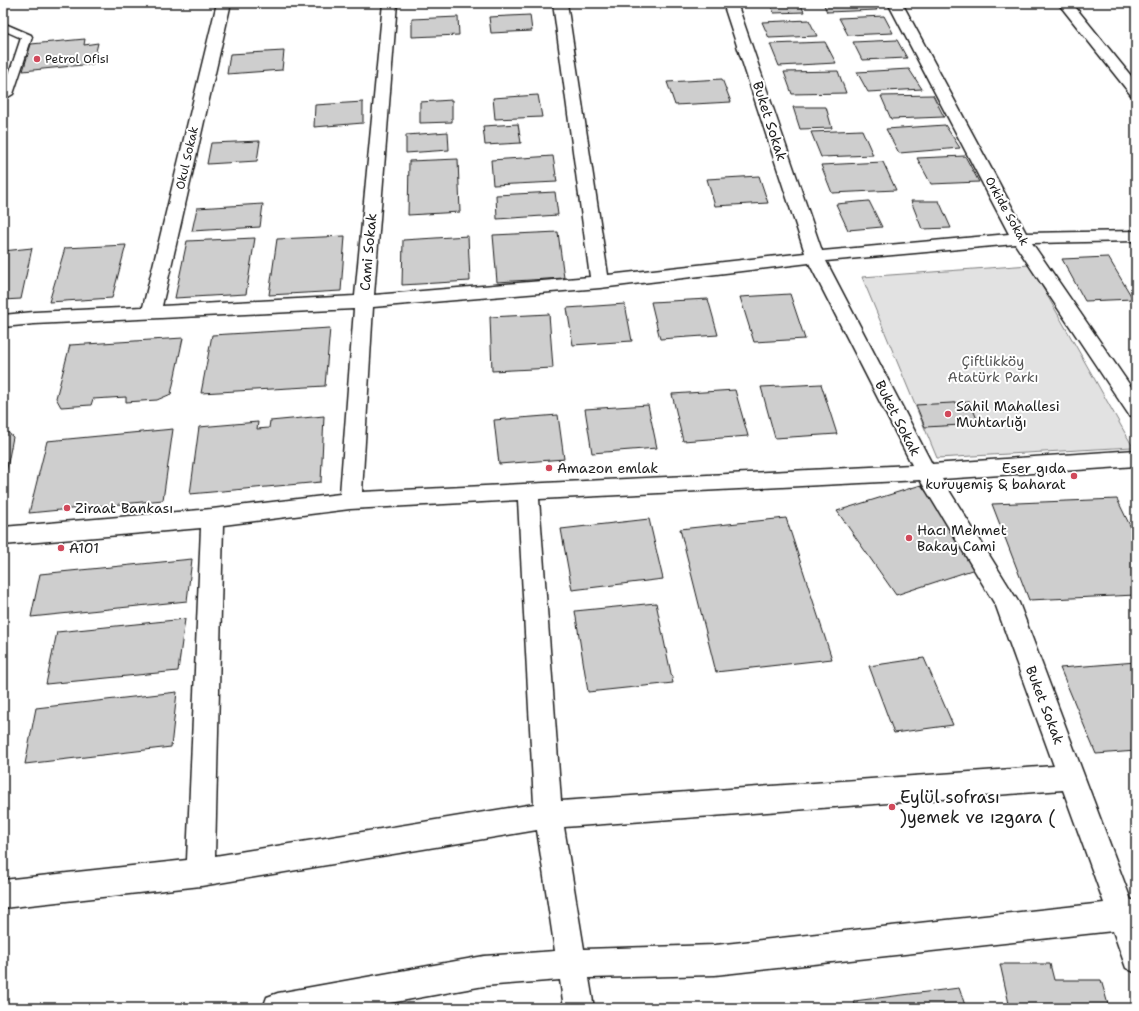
<svg xmlns="http://www.w3.org/2000/svg" width="1139" height="1011" font-family="'Shantell Sans',sans-serif">
  <style>
    .green { fill: #e2e2e2; stroke: #7f7f7f }
    .building { fill: #cecece; stroke: #1c1c1c }
    .lines { fill: none; stroke-linecap: round; stroke-linejoin: round }
    .lane-casing { stroke: #1c1c1c; stroke-width: 3 }
    .street-casing { stroke: #1c1c1c; stroke-width: 3 }
    .lane { fill: #fff; fill-rule: evenodd }
    .street { fill: #fff; fill-rule: evenodd }
    .poi-dot { fill: #d1495b; stroke: #fff; stroke-width: 1.5 }
    .labels { text-anchor: middle; stroke-width: 4; stroke-linejoin: round; paint-order: stroke }
    .far-poi-label { font-size: 12px; fill: #1c1c1c; stroke: #fff; text-anchor: start }
    .far-street-label { font-size: 12px; fill: #1c1c1c; stroke: #fff }
    .street-label { font-size: 14px; fill: #1c1c1c; stroke: #fff }
    .park-label { font-size: 14px; fill: #575757; stroke: #fff }
    .poi-label { font-size: 14px; fill: #1c1c1c; stroke: #fff; text-anchor: start }
    .near-poi-label { font-size: 17px; fill: #1c1c1c; stroke: #fff; text-anchor: start }
  </style>
  <rect width="100%" height="100%" fill="#fff"/>
  <filter id="ink" filterUnits="userSpaceOnUse"><feTurbulence type="fractalNoise" baseFrequency=".025" numOctaves="2"/><feDisplacementMap in="SourceGraphic" scale="8" xChannelSelector="R" yChannelSelector="G"/><feConvolveMatrix kernelMatrix="1 2 1 2 8 2 1 2 1" color-interpolation-filters="sRGB"/></filter>
  <g filter="url(#ink)">
    <path class="green" d="M1030 265 1133 447 937 458 862 277Z"/>
    <path class="building" d="M770 3H800L804 12 774 13Z
      M823 3H873L877 10 827 12Z
      M530 15 532 31 491 33 489 17Z
      M884 16 893 33 848 35 839 18Z
      M458 17 459 35 412 37V19Z
      M809 20 817 36 769 38 762 22Z
      M85 39 84 45 98 43 93 64 23 71 31 44Z
      M897 40 907 58 862 60 853 42Z
      M825 42 836 63 779 66 770 44Z
      M284 51 282 70 227 74 230 54Z
      M909 69 922 89 868 92 857 72Z
      M838 71 846 93 792 94 784 72Z
      M722 79 731 102 675 105 667 82Z
      M538 95 542 117 495 119 493 98Z
      M933 95 944 117 891 119 881 96Z
      M452 100V122L420 123V102Z
      M363 102V123L314 127 315 105Z
      M793 107H826L832 128 800 129Z
      M518 124 521 143 485 145 483 126Z
      M945 125 960 148 899 153 886 129Z
      M862 130 873 155 821 157 811 132Z
      M448 132 449 150 406 153V135Z
      M260 141 257 161 207 164 211 143Z
      M553 156 557 182 493 185 491 160Z
      M965 156 979 182 931 184 917 158Z
      M458 159 460 212 408 215 409 161Z
      M883 162 896 190 832 193 821 165Z
      M759 176 768 203 715 206 707 179Z
      M555 192 558 215 497 219 496 195Z
      M869 201 882 227 848 230 836 204Z
      M911 201H939L951 228 922 229Z
      M263 204 260 227 192 231 197 208Z
      M558 232 564 278 497 282 493 235Z
      M345 236 341 291 269 295 277 239Z
      M468 236 470 281 402 285 403 240Z
      M255 238 246 294 175 298 187 241Z
      M126 245 112 298 49 302 65 248Z
      M32 248 21 299 3 300V251Z
      M1108 257 1133 299 1085 301 1062 259Z
      M790 294 805 339 754 342 740 297Z
      M708 299 718 335 660 339 651 302Z
      M625 304 632 341 573 345 567 308Z
      M549 314 553 368 492 371 490 317Z
      M330 328 325 386 201 393 212 335Z
      M183 338 171 394 157 400 126 402V397L93 399 91 405 61 407 56 398 70 345Z
      M821 384 837 434 775 438 761 387Z
      M735 390 748 436 683 441 672 394Z
      M970 402 979 424 925 427 916 405Z
      M648 405 657 448 592 453 585 409Z
      M558 415 564 459 499 464 494 420Z
      M324 416 321 482 190 494 199 427 258 422 257 429 269 428 270 421Z
      M3 428 13 437 3 489Z
      M173 429 163 500 29 513 47 441Z
      M921 485 984 566 896 595 837 511Z
      M1117 499 1136 538V595L1029 600 992 504Z
      M786 518 832 659 716 672 680 529Z
      M649 519 663 579 572 590 561 529Z
      M192 559 187 601 31 617 40 574Z
      M656 603 673 683 588 692 575 611Z
      M185 619 178 671 46 684 57 632Z
      M924 658 953 725 894 733 869 666Z
      M1136 662V751L1096 754 1060 668Z
      M177 692 171 747 25 764 36 708Z
      M1000 964H1050L1054 980H1101L1109 1008H1010Z
      M959 988 966 1008H856L854 1001Z"/>
    <g class="lines">
      <defs>
        <path id="lane" d="M3 23 31 35 32 37 13 94 3 100V92L21 38 3 30Z"/>
        <path id="street" d="M217 3H231L162 306 355 296 383 3H397L374 295 590 277 553 3H567L608 275 805 253 723 3H737L822 251 1009 234 888 3H902L1026 233 1136 231V241L1032 243 1136 394V417L1129 415 1015 244 826 261 932 464 1136 450V466L942 479 1019 603 1131 900H1136V973L1126 968 1113 931 715 975 589 978 594 1008H564L560 980 484 986 362 1008H263L267 997 278 993 484 956 555 951 537 830 201 886 3 908V880L187 860 201 528 3 545V527L212 509 340 494 354 309 34 324 3 327V315L34 312 143 307ZM809 263 912 465 362 492 373 307 600 288ZM920 480 996 606 1054 766 561 801 539 499ZM518 500 534 804 215 856 223 525 350 509ZM1063 790 1104 903 715 945 584 949 564 827Z
          M1058 3H1072L1136 82V97L1131 95Z"/>
      </defs>
      <use href="#lane" class="lane-casing"/>
      <use href="#street" class="street-casing"/>
      <use href="#lane" class="lane"/>
      <use href="#street" class="street"/>
    </g>
  </g>
  <g class="poi-dot">
    <circle cx="37" cy="59" r="4"/>
    <circle cx="948" cy="414" r="4"/>
    <circle cx="549" cy="468" r="4"/>
    <circle cx="1074" cy="476" r="4"/>
    <circle cx="67" cy="508" r="4"/>
    <circle cx="909" cy="538" r="4"/>
    <circle cx="61" cy="548" r="4"/>
    <circle cx="892" cy="807" r="4"/>
  </g>
  <g class="labels">
    <g class="far-poi-label">
      <text x="45" y="63">Petrol Ofisi</text>
    </g>
    <g class="far-street-label">
      <text transform="translate(187 158) rotate(-77)" y="4">Okul Sokak</text>
      <text transform="translate(1007 211) rotate(61)" y="4">Orkide Sokak</text>
    </g>
    <g class="street-label">
      <text transform="translate(770 121) rotate(72)" y="5">Buket Sokak</text>
      <text transform="translate(368 252) rotate(-85)" y="5">Cami Sokak</text>
      <text transform="translate(898 418) rotate(63)" y="5">Buket Sokak</text>
      <text transform="translate(1045 705) rotate(69)" y="5">Buket Sokak</text>
    </g>
    <g class="park-label">
      <text x="993" y="366">Çiftlikköy<tspan x="993" dy="16">Atatürk Parkı</tspan></text>
    </g>
    <g class="poi-label">
      <text x="956" y="411">Sahil Mahallesi<tspan x="956" dy="16">Muhtarlığı</tspan></text>
      <text x="557" y="473">Amazon emlak</text>
      <text x="1066" y="473" text-anchor="end">Eser gıda<tspan x="1066" dy="16">kuruyemiş &amp; baharat</tspan></text>
      <text x="75" y="513">Ziraat Bankası</text>
      <text x="917" y="535">Hacı Mehmet<tspan x="917" dy="16">Bakay Cami</tspan></text>
      <text x="69" y="553">A101</text>
    </g>
    <g class="near-poi-label">
      <text x="900" y="803">Eylül sofrası<tspan x="900" dy="20">)yemek ve ızgara (</tspan></text>
    </g>
  </g>
  <rect width="1139" height="1011" fill="none" stroke="#fff" stroke-width="16"/>
  <rect x="8" y="8" width="1123" height="995" fill="none" stroke="#1c1c1c" stroke-width="1.5" filter="url(#ink)"/>
</svg>
